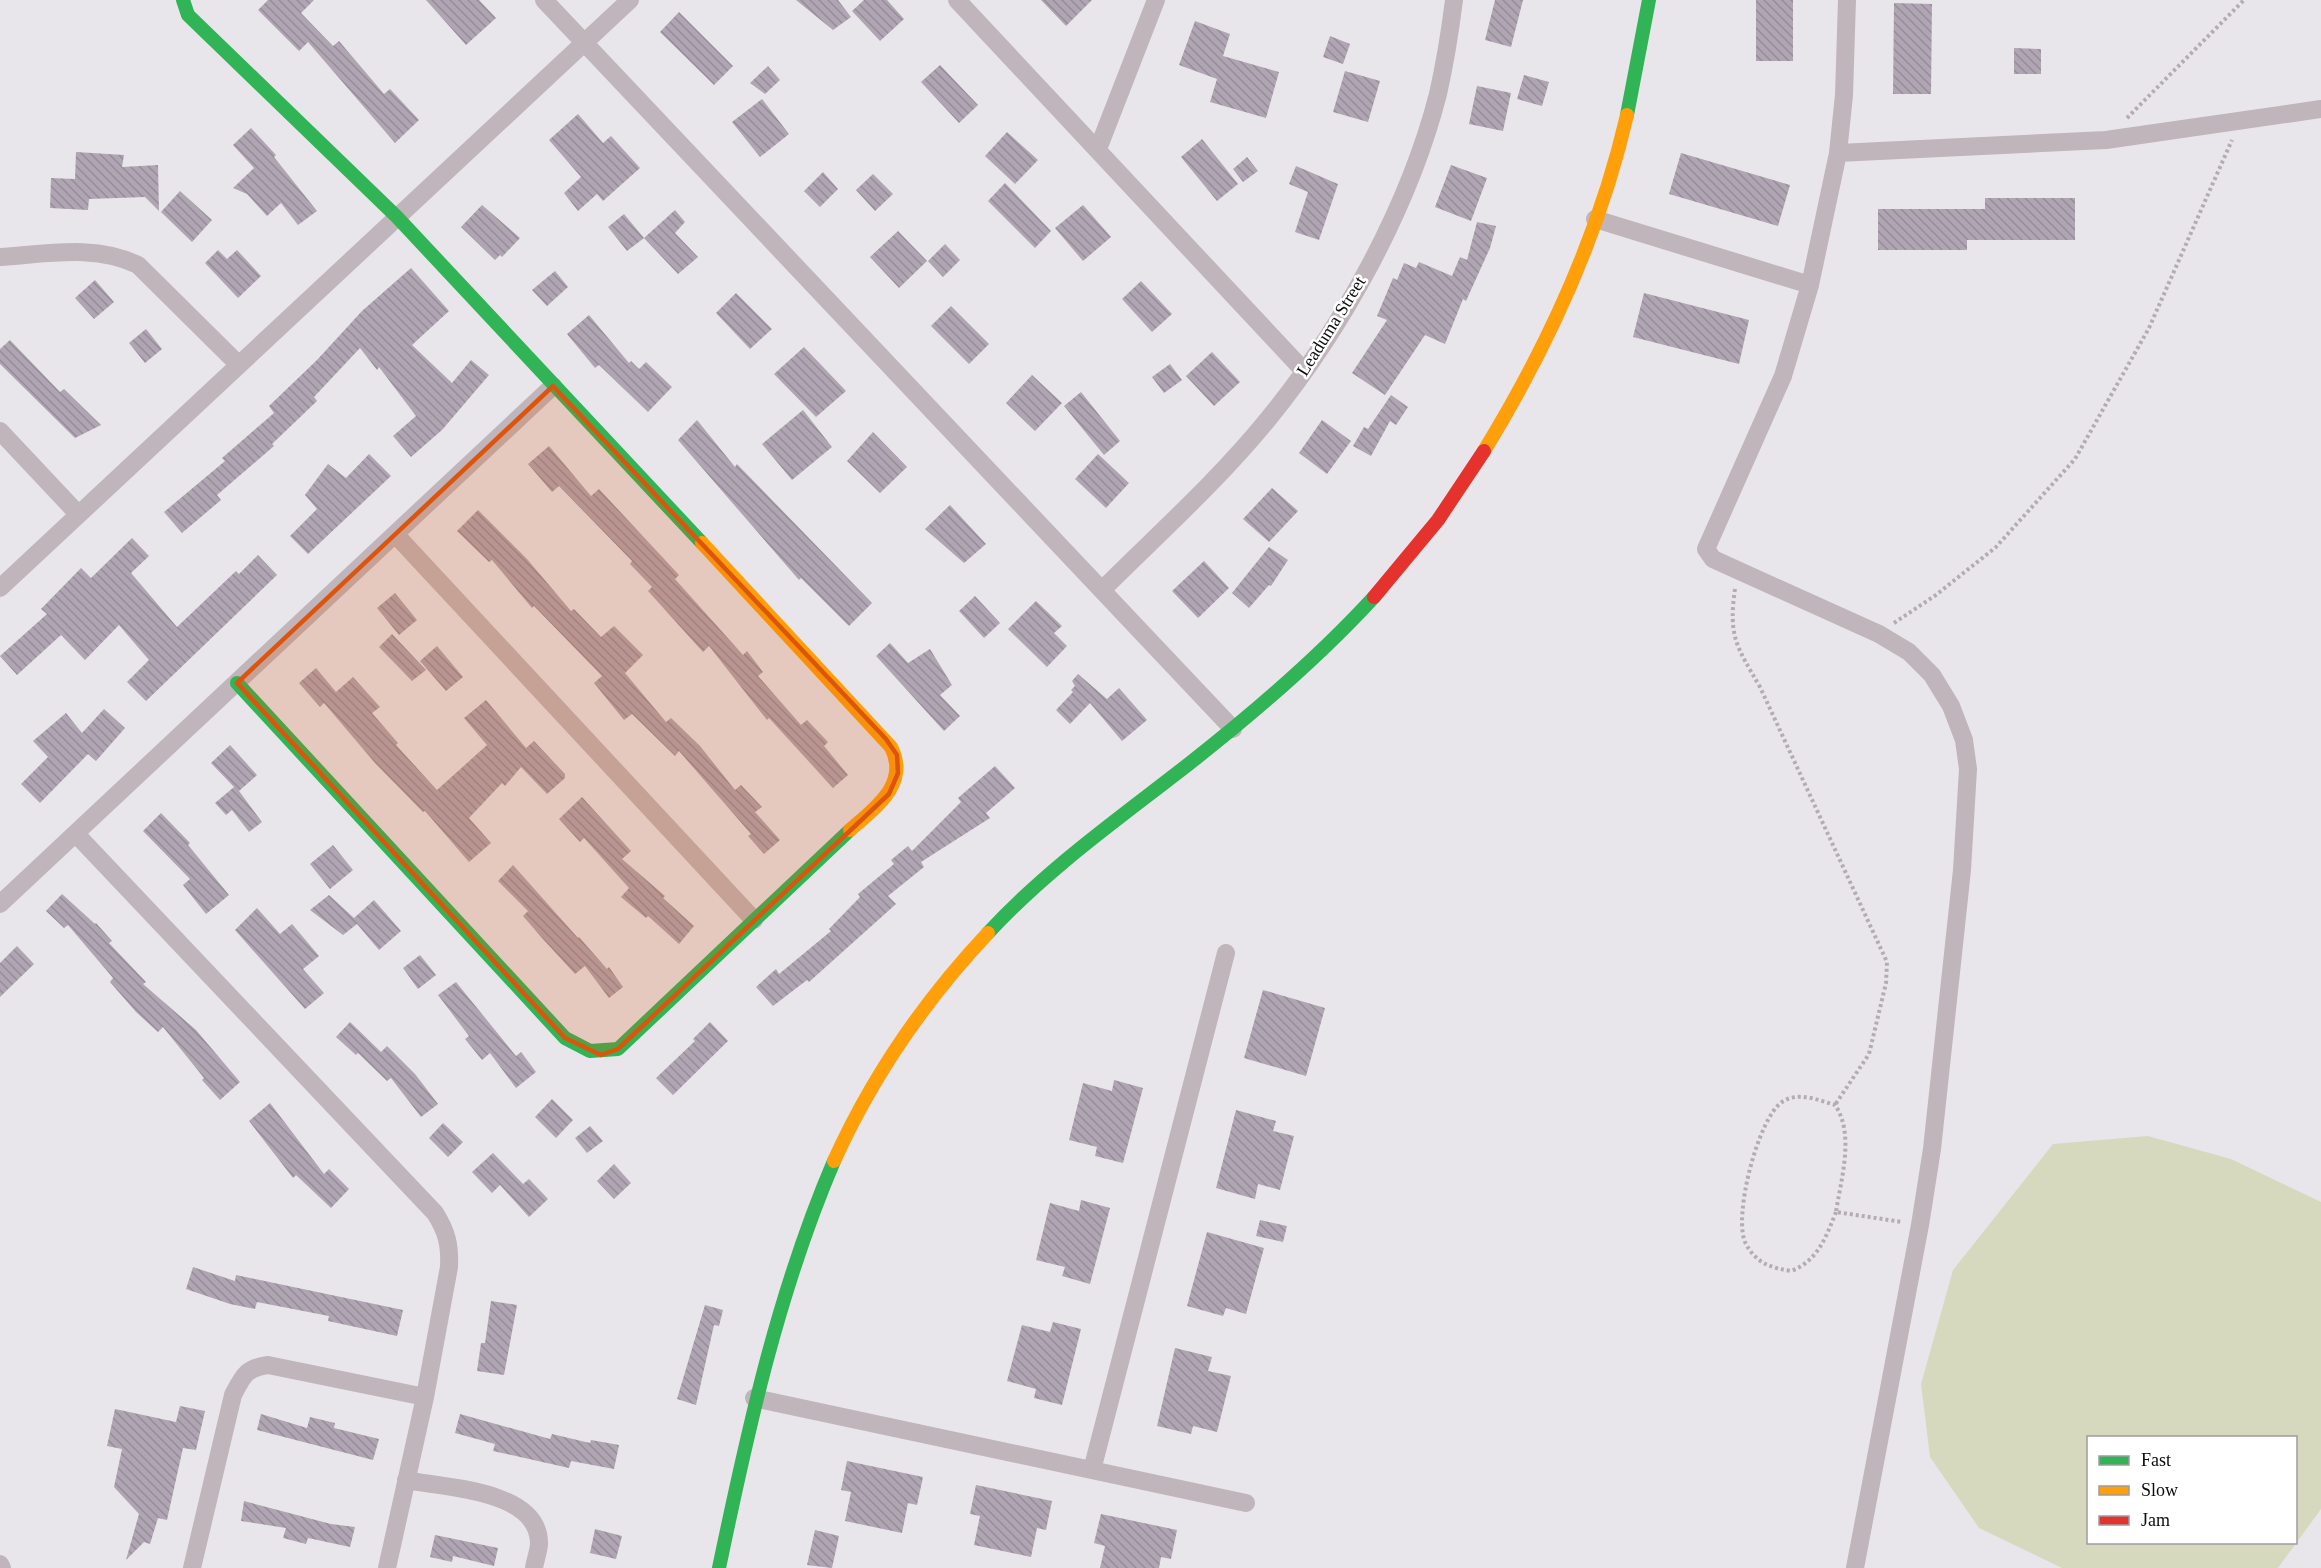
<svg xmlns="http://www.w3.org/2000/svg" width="2321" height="1568" font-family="Georgia,serif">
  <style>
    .grass { fill: #d7d9be; fill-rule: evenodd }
    .building { fill: url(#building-back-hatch) }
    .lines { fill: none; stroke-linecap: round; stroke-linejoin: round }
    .path { stroke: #b3acb0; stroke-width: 4; stroke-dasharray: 3 3; stroke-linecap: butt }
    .street { stroke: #c0b5ba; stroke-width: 18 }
    .fast { stroke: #30b455; stroke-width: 14 }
    .slow { stroke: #ff9f0a; stroke-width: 14 }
    .jam { stroke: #e5322d; stroke-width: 14 }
    .marked { fill: #dd550c; fill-opacity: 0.2; stroke: #dd550c; stroke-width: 4.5; stroke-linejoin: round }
    .labels { text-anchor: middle; stroke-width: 5; stroke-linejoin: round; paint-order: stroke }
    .street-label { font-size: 18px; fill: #0c0b0d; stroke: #fff }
  </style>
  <defs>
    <pattern id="building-back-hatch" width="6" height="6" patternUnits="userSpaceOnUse" patternTransform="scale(1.5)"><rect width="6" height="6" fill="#b0a5b3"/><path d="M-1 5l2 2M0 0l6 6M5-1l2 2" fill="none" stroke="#968d99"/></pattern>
  </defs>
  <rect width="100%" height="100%" fill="#e9e6eb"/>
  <path class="grass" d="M2148 1136 2231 1159 2321 1202V1509L2278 1568H2062L1979 1528 1930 1457 1921 1384 1953 1270 2053 1144ZM2088 1438H2296V1542H2088Z"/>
  <path class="building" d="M268 0H314L301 13 333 46 339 41 384 94 390 89 419 120 395 143 308 42 299 51 258 10Z
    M426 0H479L496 18 466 45Z
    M796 0H838L851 17 833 30Z
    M864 0H887L904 19 880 41 852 11Z
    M1041 0H1092L1066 26Z
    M1495 0H1523L1511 47 1485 40Z
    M1756 0H1793V61H1756Z
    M1894 3 1932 4 1931 94H1893Z
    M679 12 733 66 714 85 660 32Z
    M1195 21 1230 34 1223 56 1279 72 1266 118 1210 102 1217 79 1179 65Z
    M1330 36 1350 44 1343 64 1323 57Z
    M2014 48 2041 49V74H2014Z
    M940 65 978 105 959 123 921 82Z
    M768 66 780 80 765 94 750 83Z
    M1345 71 1380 81 1368 122 1333 112Z
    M1524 75 1549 82 1542 106 1517 99Z
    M1477 86 1511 93 1503 131 1469 124Z
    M762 99 789 134 760 157 732 122Z
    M578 114 603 143 611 136 640 168 603 201 597 194 578 211 564 193 581 177 549 140Z
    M251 128 276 155 274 157 317 211 298 225 281 203 267 216 247 194 233 188 254 168 233 145Z
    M1007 132 1038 160 1015 184 985 156Z
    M1202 139 1238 184 1217 201 1181 157Z
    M76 152 124 155 122 167 158 165 159 211 145 197 89 199 88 210 50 208 51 178 75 179Z
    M1681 153 1790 185 1778 226 1669 194Z
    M1247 157 1258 171 1243 182 1233 169Z
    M1451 165 1487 178 1471 221 1435 207Z
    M1296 166 1338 184 1319 240 1295 232 1308 192 1289 184Z
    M823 172 838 189 820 207 804 191Z
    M873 174 893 194 875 211 856 190Z
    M1005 183 1051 231 1035 248 988 201Z
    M180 191 212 220 192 242 161 212Z
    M1985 198H2075V240H1967V250H1878V209H1985Z
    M482 205 520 238 502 257 500 255 495 260 461 227Z
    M1083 205 1111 237 1083 261 1055 228Z
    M675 210 685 222 675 233 698 257 678 274 644 238Z
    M624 214 644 238 627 251 608 227Z
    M1477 222 1496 226 1490 248 1466 301 1463 299 1445 344 1425 335 1385 395 1352 373 1387 320 1377 316 1393 278 1397 280 1404 263 1416 268 1419 262 1452 276 1460 257 1467 260Z
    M898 231 927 261 899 288 870 257Z
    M945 244 960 260 943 277 928 261Z
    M218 250 227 259 237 250 261 276 238 298 205 263Z
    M411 268 449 311 412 345 452 383 471 360 489 375 442 430 411 457 393 436 416 416 379 367 377 370 360 348 314 397 317 401 272 444 274 446 217 495 221 500 182 533 164 512 225 461 222 458 274 413 269 406 317 360 362 311Z
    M555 271 568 287 547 306 532 290Z
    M95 280 114 302 94 319 75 298Z
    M1141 281 1172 314 1152 332 1122 299Z
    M736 293 772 329 750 349 716 313Z
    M1644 293 1749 320 1739 364 1633 337Z
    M951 306 989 344 969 364 931 326Z
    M589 315 629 363 631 361 639 369 646 362 672 387 648 412 599 365 595 368 567 334Z
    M146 329 162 349 145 363 129 343Z
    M10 340 60 392 64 389 101 425 75 438 0 364V349Z
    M804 347 846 391 816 417 774 374Z
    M1212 352 1240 382 1214 406 1186 376Z
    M1170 364 1182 380 1164 393 1152 377Z
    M1032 375 1062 403 1035 431 1006 403Z
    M1081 392 1120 441 1104 455 1064 406Z
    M1391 395 1408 407 1396 425 1390 421 1371 456 1353 446 1364 427 1368 429Z
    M803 410 832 447 792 480 762 444Z
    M697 420 735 467 737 464 872 603 849 626 801 578 799 580 678 440Z
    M1322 420 1351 441 1327 474 1299 453Z
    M873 432 907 467 880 493 847 461Z
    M549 446 591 496 599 489 679 575 675 579 743 655 747 651 763 672 758 676 801 725 807 720 828 742 824 746 848 775 833 788 769 718 767 720 709 646 703 652 648 591 652 587 630 564 632 561 559 486 552 492 528 464Z
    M369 454 391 476 308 554 290 536 317 509 305 495 328 464 346 478Z
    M1098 454 1129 483 1106 508 1075 479Z
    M1272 488 1298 511 1269 542 1243 519Z
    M950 505 986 544 964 563 925 529Z
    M478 510 527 559 571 611 574 609 601 637 614 626 643 655 625 673 666 722 671 718 700 746 735 790 741 785 762 807 755 812 780 840 764 854 748 836 751 834 679 751 675 756 632 714 624 720 594 683 602 676 534 606 532 608 492 560 489 562 457 531Z
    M132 538 149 556 131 573 177 627 236 571 239 574 258 555 277 575 146 701 127 682 149 660 119 625 85 660 61 635 17 675 0 656 47 614 41 609 81 568 91 578Z
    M1269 547 1288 560 1271 586 1269 585 1249 608 1232 593Z
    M1204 561 1229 588 1198 618 1172 591Z
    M395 593 417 620 399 635 377 608Z
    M975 596 1000 623 984 638 959 611Z
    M1036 601 1062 626 1054 633 1067 646 1047 667 1008 629Z
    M392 634 426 670 412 681 379 647Z
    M890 643 908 663 930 649 952 685 940 695 960 716 944 731 876 656Z
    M437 646 463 677 446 691 420 661Z
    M316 668 336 692 353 677 380 707 372 713 398 743 396 745 437 790 487 745 464 718 486 700 526 748 534 741 565 774V778L547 794 521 767 505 786 502 783 469 818 491 843 469 862 425 811 423 812 375 763 324 703 320 707 299 683Z
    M1078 674 1107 699 1119 688 1147 720 1122 741 1090 703 1070 724 1056 710 1073 692 1071 690 1075 686 1072 681Z
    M104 709 125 728 96 761 88 754 40 803 21 784 48 757 33 741 66 713 82 733Z
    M230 745 257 775 239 791 262 822 249 832 232 810 226 815 215 803 234 787 211 763Z
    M995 766 1015 788 986 813 990 818 921 862 924 867 888 896 896 904 809 982 807 980 773 1006 756 987 776 969 779 974 831 931 829 929 860 897 858 894 894 864 891 860 908 846 912 851 961 802 958 798Z
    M582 797 631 851 622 859 665 896 663 898 694 926 679 944 648 916 646 918 621 897 629 888 584 838 580 842 559 819Z
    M161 813 190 843 188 845 229 895 206 914 183 885 190 879 143 831Z
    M333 845 353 870 330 889 310 864Z
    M513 865 578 938 579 937 607 969 609 967 623 987 609 998 585 966 575 974 542 938 523 916 528 911 498 881Z
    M62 894 95 924 96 923 112 941 109 943 146 982 143 984 196 1030 240 1082 220 1100 202 1080 204 1078 163 1027 158 1032 136 1012 110 982 113 978 68 925 64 928 46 911Z
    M329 895 354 918 374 900 401 931 379 950 357 924 343 935 310 910Z
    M257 908 280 934 292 924 319 956 303 969 324 993 305 1009 235 930Z
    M17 946 34 964 0 997V963Z
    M420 955 436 975 418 989 403 968Z
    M456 982 516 1056 521 1052 536 1072 516 1088 490 1053 482 1060 465 1039 469 1036 438 995Z
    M1263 990 1325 1008 1306 1076 1244 1058Z
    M350 1022 381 1052 387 1046 415 1074 438 1104 421 1117 391 1078 387 1081 358 1053 356 1055 336 1037Z
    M710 1022 728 1041 673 1095 656 1078 695 1041 693 1039Z
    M1114 1080 1143 1088 1123 1163 1095 1156 1097 1147 1069 1140 1083 1083 1112 1091Z
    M552 1099 573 1120 556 1138 535 1117Z
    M270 1103 324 1174 329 1169 349 1189 331 1208 296 1175 293 1178 249 1121Z
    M1236 1110 1276 1121 1273 1131 1294 1136 1280 1190 1258 1184 1255 1199 1216 1188Z
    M443 1123 463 1142 448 1157 429 1138Z
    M590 1126 603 1141 587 1153 575 1138Z
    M493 1153 523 1184 529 1179 548 1199 529 1217 500 1185 492 1193 472 1172Z
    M614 1164 631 1183 614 1199 597 1181Z
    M1081 1200 1110 1208 1090 1284 1062 1276 1065 1267 1036 1260 1050 1203 1079 1211Z
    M1260 1220 1287 1226 1283 1242 1256 1236Z
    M1207 1232 1264 1248 1246 1314 1226 1308 1223 1316 1187 1306Z
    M193 1267 235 1281 236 1275 403 1310 397 1336 328 1321 329 1316 257 1302 255 1309 230 1304 186 1289Z
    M491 1301 517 1305 504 1375 477 1371 481 1343H485Z
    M705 1305 723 1310 719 1326 714 1325 696 1405 677 1399Z
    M1053 1322 1081 1329 1062 1405 1034 1398 1036 1389 1007 1381 1022 1325 1050 1332Z
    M1175 1348 1212 1357 1208 1371 1231 1376 1217 1432 1193 1426 1191 1434 1157 1426Z
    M180 1406 205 1411 196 1450 183 1448 167 1520 158 1518 150 1544 144 1542 126 1560 139 1514 114 1487 122 1449 107 1446 115 1409 176 1422Z
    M261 1414 307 1428 310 1417 335 1423 334 1428 379 1439 373 1460 257 1430Z
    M460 1414 550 1439 552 1434 590 1443 591 1440 619 1445 614 1469 571 1461 569 1468 493 1451 495 1444 455 1433Z
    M847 1461 923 1477 917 1505 908 1503 902 1533 845 1521 851 1492 841 1490Z
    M976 1485 1052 1501 1046 1530 1037 1528 1031 1557 974 1545 980 1516 970 1514Z
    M244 1501 331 1524 355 1527 350 1547 308 1538 306 1544 283 1538 286 1528 241 1521Z
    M1101 1514 1177 1530 1171 1559 1161 1557 1159 1568H1100L1105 1546 1094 1543Z
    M595 1529 622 1536 616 1559 590 1553Z
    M815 1530 839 1536 832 1568 807 1565Z
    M435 1535 498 1548 494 1566 453 1556 452 1562 430 1557Z"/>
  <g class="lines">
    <path class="path" d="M2127 118 2244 0
      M1735 589C1728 637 1737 647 1760 687L1887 962 1886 983 1869 1054 1835 1105
      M1894 623 1936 595 1996 547 2075 459 2149 328 2232 140
      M1836 1212C1826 1237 1818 1261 1791 1271 1771 1268 1756 1263 1746 1244 1732 1219 1758 1118 1782 1102 1798 1091 1818 1100 1835 1105 1855 1134 1841 1179 1836 1212L1902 1222"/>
    <path class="street" d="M544 0 1233 729
      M957 0 1304 371
      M1847 0 1844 95 1838 153 1810 285 1783 376 1706 549 1713 559 1879 634 1909 652 1932 675 1951 706 1964 740 1968 769 1962 870 1932 1149 1920 1225 1855 1568
      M1098 149 1156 0
      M1838 153 2106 140 2321 109
      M1595 219 1810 285
      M0 257C46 254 96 244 138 265L239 365
      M0 431 78 514
      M395 534 754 920
      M0 588 630 0
      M1102 590C1158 534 1219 480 1269 418 1343 327 1409 207 1438 94 1445 63 1450 32 1454 0
      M76 834 435 1213C447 1232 450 1245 449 1267L425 1397 387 1568
      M0 904 553 386
      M754 1398 1246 1503
      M1092 1470 1226 953
      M406 1480C446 1488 541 1490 539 1545 538 1553 535 1561 534 1568
      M0 1564 2 1568
      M192 1568 233 1395C243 1376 246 1368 268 1365L425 1397"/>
    <path class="fast" d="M183 0 188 15 397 217 702 543
      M1627 115 1649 0
      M237 683 565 1038 590 1051 618 1049 850 830
      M988 933C1048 868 1121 817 1190 763 1255 712 1318 658 1374 597
      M719 1568C748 1429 778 1292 834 1161"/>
    <path class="slow" d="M1484 451C1547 348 1600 232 1627 115
      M702 543 891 747C910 784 875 808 850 830
      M834 1161C872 1077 925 1000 988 933"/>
    <path class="jam" d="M1374 597 1438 520 1484 451"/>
  </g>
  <path class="marked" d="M553 386 886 739 897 755 898 773 889 794 618 1049 601 1055 565 1038 237 683Z"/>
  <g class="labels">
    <g class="street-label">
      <text transform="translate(1331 326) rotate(-58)" y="6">Leaduma Street</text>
    </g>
  </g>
  <rect x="2087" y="1436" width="210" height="108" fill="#ffffff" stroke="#9e9d9e" stroke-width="1.5"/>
  <rect x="2099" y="1456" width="30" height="9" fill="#30b455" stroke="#9e9d9e" stroke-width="1.5"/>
  <text x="2141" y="1466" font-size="18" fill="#0c0b0d">Fast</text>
  <rect x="2099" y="1486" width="30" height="9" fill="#ff9f0a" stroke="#9e9d9e" stroke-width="1.5"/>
  <text x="2141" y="1496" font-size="18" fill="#0c0b0d">Slow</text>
  <rect x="2099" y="1516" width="30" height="9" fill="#e5322d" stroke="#9e9d9e" stroke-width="1.5"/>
  <text x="2141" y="1526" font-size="18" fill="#0c0b0d">Jam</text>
</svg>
